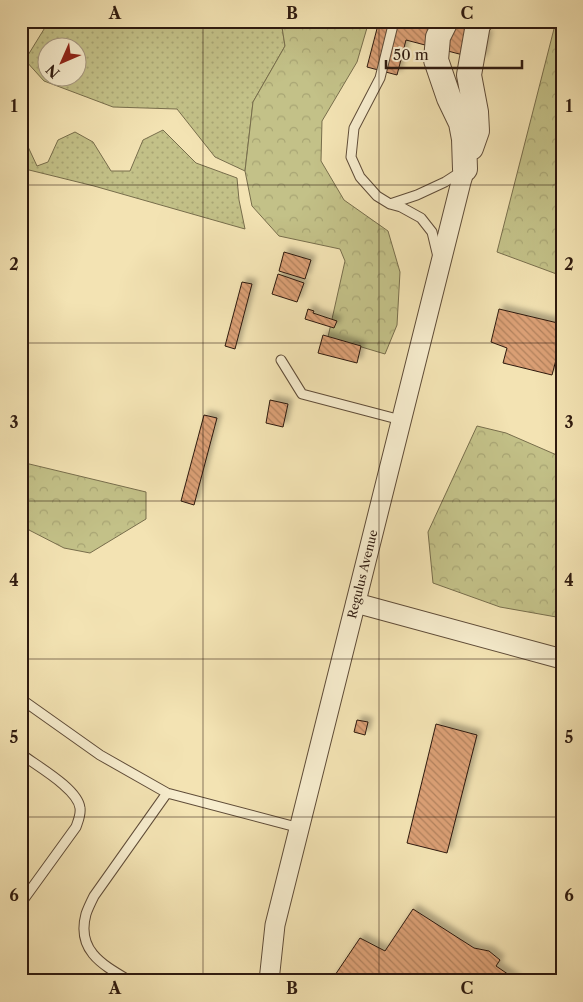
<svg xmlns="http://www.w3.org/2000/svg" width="583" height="1002" font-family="'Libre Caslon Text',serif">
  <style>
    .grass { fill: url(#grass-dots); stroke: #786e4c; fill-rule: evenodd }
    .forest { fill: url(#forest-crowns); stroke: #786e4c }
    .building { fill: url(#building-back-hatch); stroke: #2e1a0f; filter: url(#shadow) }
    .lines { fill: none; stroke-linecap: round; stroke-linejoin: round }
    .service-casing { stroke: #5f4c38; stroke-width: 11 }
    .minor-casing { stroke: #5f4c38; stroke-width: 21 }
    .tertiary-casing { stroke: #5f4c38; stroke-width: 26 }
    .service { stroke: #f7edce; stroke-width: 9 }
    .minor { stroke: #f7edce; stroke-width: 19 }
    .tertiary { stroke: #f7edce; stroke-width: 24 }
    .grid { fill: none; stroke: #2e1a0f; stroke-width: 1; stroke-opacity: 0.55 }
    .labels { text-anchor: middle; stroke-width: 4.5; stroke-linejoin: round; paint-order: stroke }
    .street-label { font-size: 12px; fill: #2e1a0f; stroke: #f7edce }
    .neatline { fill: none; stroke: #2e1a0f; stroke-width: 2 }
    .grid-label { font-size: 16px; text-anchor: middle; font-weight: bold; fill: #2e1a0f }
  </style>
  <defs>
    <pattern id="grass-dots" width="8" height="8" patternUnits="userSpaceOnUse" patternTransform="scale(1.25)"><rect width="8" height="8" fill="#c3c188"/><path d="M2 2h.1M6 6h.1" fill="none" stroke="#a8a574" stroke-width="1.8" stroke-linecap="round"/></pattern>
    <pattern id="forest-crowns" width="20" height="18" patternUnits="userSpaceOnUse" patternTransform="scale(1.25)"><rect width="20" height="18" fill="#c3c188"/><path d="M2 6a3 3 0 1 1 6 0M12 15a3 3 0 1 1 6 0" fill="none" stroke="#a8a574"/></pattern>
    <pattern id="building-back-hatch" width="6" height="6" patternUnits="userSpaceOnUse" patternTransform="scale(1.25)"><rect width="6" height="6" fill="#da9f74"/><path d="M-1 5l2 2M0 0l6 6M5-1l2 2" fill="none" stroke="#b1815e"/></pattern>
    <filter id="shadow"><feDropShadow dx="4.5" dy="-4.5" stdDeviation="2.5" flood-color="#0004"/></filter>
  </defs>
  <rect width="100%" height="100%" fill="#f3e3b3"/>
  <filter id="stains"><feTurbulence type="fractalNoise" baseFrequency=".004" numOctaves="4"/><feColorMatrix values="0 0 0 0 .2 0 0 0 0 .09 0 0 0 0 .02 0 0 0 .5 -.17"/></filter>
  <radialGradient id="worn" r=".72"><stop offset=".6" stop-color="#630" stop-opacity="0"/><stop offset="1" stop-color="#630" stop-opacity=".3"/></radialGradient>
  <path class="grass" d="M49 21H281L285 46 253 102 245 171 215 157 177 109 113 107 44 81 25 60ZM48 48H78V78H48Z
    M163 130 196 163 237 178 239 200 245 229 94 186 21 168V136H23L37 166 48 162 58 140 75 132 93 142 111 171H130L143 140Z"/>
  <path class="forest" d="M281 21H369L357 62 322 121 321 161 344 200 388 231 400 272 397 325 385 354 328 337 345 261 340 249 279 236 252 206 245 171 253 102 285 46Z
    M556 21H562V276L497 252Z
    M477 426 506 433 559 456 562 453V618L500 607 433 583 428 532Z
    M21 462 146 492V519L90 553 64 548 29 530 21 516Z"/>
  <path class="building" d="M379 21H435L488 35 482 60 406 40 397 75 367 67Z
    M284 252 311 260 305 279 279 271Z
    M278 274 304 283 297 302 272 294Z
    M242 282 252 284 235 349 225 346Z
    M308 309 314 311 313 313 337 321 334 328 305 319Z
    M499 309 562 324V337L552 375 503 363 507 348 491 342Z
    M323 335 361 346 357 363 318 353Z
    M270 400 288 404 283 427 266 423Z
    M204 415 217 418 194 505 181 501Z
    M357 720 368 722 365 735 354 732Z
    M436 724 477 735 447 853 407 843Z
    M413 909 474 948 489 951 500 960 496 966 518 981H331L360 938 385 951Z"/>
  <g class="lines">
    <defs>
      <path id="service" d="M394 21 380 78 354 128 351 157 360 177 377 196 390 204 401 207 421 218 432 232 438 257
        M390 204 417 195 445 182 462 171
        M281 360 302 394 401 420
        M21 699 100 755 167 793 300 828
        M21 754C37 766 78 789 80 808 81 815 78 821 76 827L21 903
        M130 981C103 965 76 951 86 914 88 908 91 902 94 896L167 793"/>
      <g id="minor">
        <path d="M356 603 562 659"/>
        <path id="s1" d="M269 981 275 925 461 182 465 169"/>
      </g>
      <path id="tertiary" d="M446 21 438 37 436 60 449 98 461 123 464 139 465 169
        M471 148 477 131 476 112 469 75 478 24 481 21"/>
    </defs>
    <use href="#service" class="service-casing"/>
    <use href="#minor" class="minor-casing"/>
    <use href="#tertiary" class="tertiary-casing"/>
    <use href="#service" class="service"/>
    <use href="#minor" class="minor"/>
    <use href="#tertiary" class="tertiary"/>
  </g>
  <path class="grid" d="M203 21V981M379 21V981M21 185H562M21 343H562M21 501H562M21 659H562M21 817H562"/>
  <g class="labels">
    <g class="street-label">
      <text dy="4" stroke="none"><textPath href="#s1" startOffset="418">Regulus Avenue</textPath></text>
    </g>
  </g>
  <rect width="583" height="1002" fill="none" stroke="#f3e3b3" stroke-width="55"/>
  <g transform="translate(62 62) rotate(225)"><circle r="24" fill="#f7edce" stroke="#a79982"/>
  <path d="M0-4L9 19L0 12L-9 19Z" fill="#8f2418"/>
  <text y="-8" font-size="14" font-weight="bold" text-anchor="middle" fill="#2e1a0f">N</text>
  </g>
  <path d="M386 60v8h136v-8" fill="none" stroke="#2e1a0f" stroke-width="2.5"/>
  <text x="393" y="60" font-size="15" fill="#2e1a0f" stroke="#f7edce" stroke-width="4" paint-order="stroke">50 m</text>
  <rect x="28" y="28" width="528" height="946" class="neatline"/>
  <g class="grid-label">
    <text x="115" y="19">A</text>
    <text x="292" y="19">B</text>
    <text x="467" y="19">C</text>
    <text x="14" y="112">1</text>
    <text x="569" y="112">1</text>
    <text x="14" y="270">2</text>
    <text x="569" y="270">2</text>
    <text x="14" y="428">3</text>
    <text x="569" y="428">3</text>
    <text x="14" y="586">4</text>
    <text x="569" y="586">4</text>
    <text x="14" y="743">5</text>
    <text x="569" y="743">5</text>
    <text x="14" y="901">6</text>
    <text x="569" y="901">6</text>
    <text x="115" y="994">A</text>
    <text x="292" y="994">B</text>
    <text x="467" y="994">C</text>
  </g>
  <rect width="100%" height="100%" filter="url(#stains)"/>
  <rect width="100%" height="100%" fill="url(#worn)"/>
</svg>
